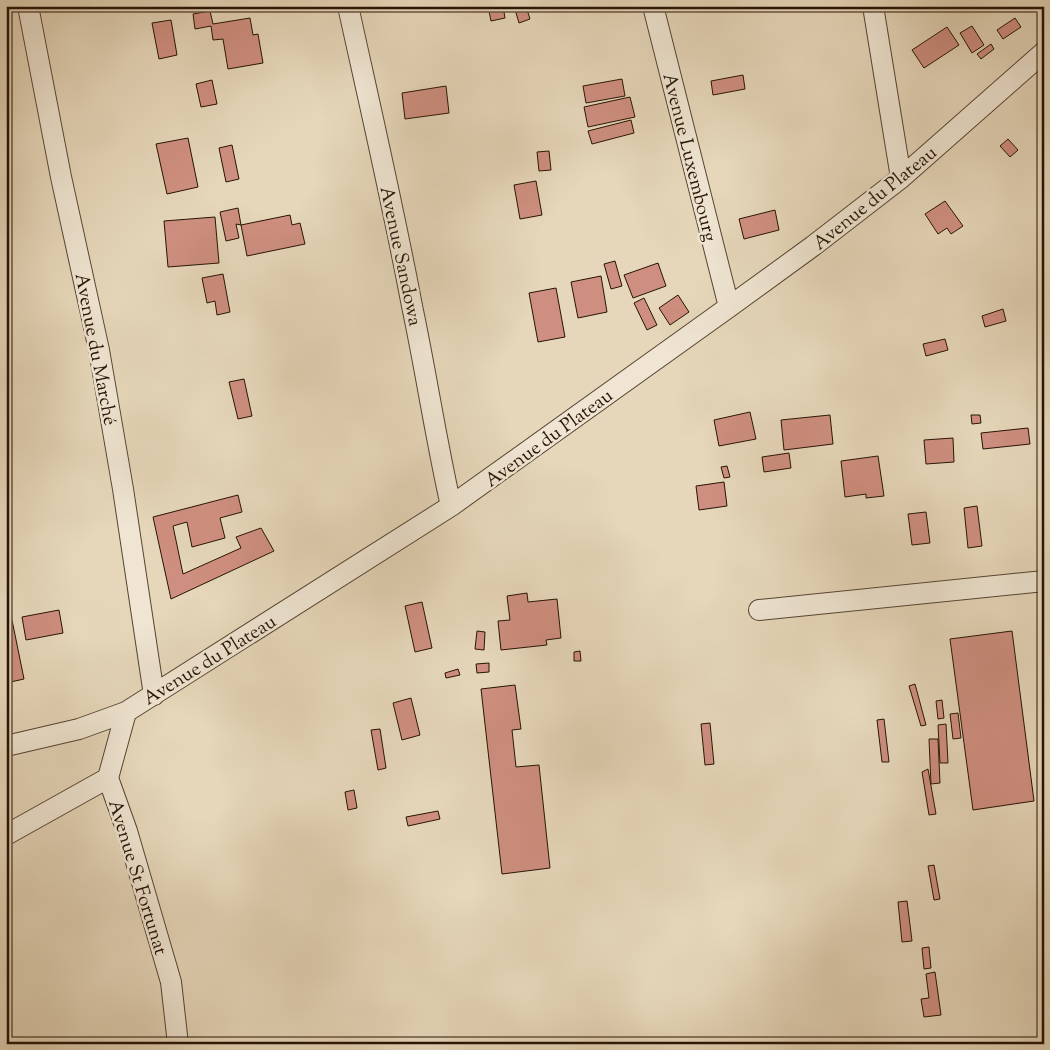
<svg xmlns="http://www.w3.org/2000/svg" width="1050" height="1050" font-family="'Sorts Mill Goudy',serif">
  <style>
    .building { fill: #cf8f80; stroke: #261305 }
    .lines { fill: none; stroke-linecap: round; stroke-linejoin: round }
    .street-casing { stroke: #564432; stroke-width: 22 }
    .street { stroke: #efe5d2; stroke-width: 20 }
    .labels { text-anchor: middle; stroke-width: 5; stroke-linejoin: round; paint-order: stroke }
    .street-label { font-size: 19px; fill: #261305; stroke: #efe5d2 }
  </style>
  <rect width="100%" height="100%" fill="#e6d7ba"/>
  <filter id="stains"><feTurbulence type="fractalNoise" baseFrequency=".004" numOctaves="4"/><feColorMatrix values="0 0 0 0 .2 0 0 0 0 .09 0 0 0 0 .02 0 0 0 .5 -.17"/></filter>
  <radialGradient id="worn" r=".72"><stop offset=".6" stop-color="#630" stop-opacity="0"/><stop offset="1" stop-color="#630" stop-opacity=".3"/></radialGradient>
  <path class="building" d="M488 6H503L505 18 491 21Z
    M514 6H526L530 19 519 23Z
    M210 11 213 24 250 18 253 35 258 34 263 63 228 69 223 39 213 40 211 26 195 29 193 14Z
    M1015 18 1021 27 1003 39 997 30Z
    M171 20 177 55 159 59 152 23Z
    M972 26 984 45 972 53 960 33Z
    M947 27 959 45 924 68 912 50Z
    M991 44 994 49 981 59 977 54Z
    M743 75 745 89 713 95 711 81Z
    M622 79 625 96 586 103 583 86Z
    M212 80 217 104 201 107 196 84Z
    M446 86 449 113 405 119 402 93Z
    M630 97 635 117 588 127 584 107Z
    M631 120 634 133 592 144 588 131Z
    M188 138 198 187 167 194 156 144Z
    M1008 139 1018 150 1010 157 1000 146Z
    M232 145 239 179 226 182 219 148Z
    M549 151 551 170 539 171 537 152Z
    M536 181 542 215 520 219 514 185Z
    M945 201 963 226 951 234 947 228 938 234 925 214Z
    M238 208 241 225 236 224 239 238 226 241 220 212Z
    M775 210 779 230 744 239 739 219Z
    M290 215 292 225 300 223 305 244 247 256 241 225Z
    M215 217 219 263 168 267 164 221Z
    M615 261 622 286 611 289 604 264Z
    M658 263 666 286 633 298 624 275Z
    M223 274 230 312 217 315 215 301 207 303 202 278Z
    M601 276 607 312 578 318 571 282Z
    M556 288 565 337 538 342 529 293Z
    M678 295 689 312 670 325 659 308Z
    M644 298 657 325 647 330 634 303Z
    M1003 309 1006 321 985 327 982 316Z
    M945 339 948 350 926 356 923 344Z
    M244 379 252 416 238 419 229 382Z
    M750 412 756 439 719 446 714 420Z
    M830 415 833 444 784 450 781 420Z
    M971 415H980L981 423 972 424Z
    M1028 428 1030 444 983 449 981 433Z
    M953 438 954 462 926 464 924 440Z
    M789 453 791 468 764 472 762 457Z
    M878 456 884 496 866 498V494L845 497 841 461Z
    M727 466 730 477 724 478 721 467Z
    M724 482 727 506 699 510 696 486Z
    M238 495 242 512 220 518 225 538 192 547 187 522 173 526 183 574 241 548 236 537 261 528 274 551 171 599 153 517Z
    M977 506 982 546 968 548 964 508Z
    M926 512 930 543 912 545 908 514Z
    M6 573 11 608 6 609Z
    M527 593 528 602 557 599 561 638 546 640 547 645 501 650 498 621 510 620 507 596Z
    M422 602 432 648 415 652 405 606Z
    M59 610 63 633 26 640 22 617Z
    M12 620 24 679 6 683V621Z
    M477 631 485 632 484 650 475 649Z
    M1012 631 1034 801 973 810 950 639Z
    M580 651 581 661H574V652Z
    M489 663V672L477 673 476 664Z
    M458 669 460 675 446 678 445 673Z
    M915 684 926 725 921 726 909 686Z
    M515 685 521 729 512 730 516 767 539 765 550 868 502 874 481 689Z
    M411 698 420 735 402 740 393 703Z
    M942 700 944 718 938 719 936 701Z
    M958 713 961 738 953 739 950 714Z
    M884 719 889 762H882L877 720Z
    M710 723 714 764 705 765 701 724Z
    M946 724 948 763H940L938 725Z
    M380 729 386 768 378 770 371 730Z
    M929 739H938L940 783 931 784Z
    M928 769 936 814 929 815 922 772Z
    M354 790 357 808 348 810 345 792Z
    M438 811 440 819 408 826 406 817Z
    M934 865 940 899 934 900 928 866Z
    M907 901 912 941 902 942 898 902Z
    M929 947 931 968 924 969 922 948Z
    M935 972 941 1015 924 1017 921 999 929 998 926 974Z"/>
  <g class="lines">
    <defs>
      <path id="street" d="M28 6 61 177 99 350 123 489 154 695
        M348 6C370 106 393 205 412 306 426 372 436 440 451 506
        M653 6 729 307
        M873 6 901 178
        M759 610 1044 581
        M126 712 108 778 127 831 171 982 178 1044
        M6 746 79 729 126 712 451 506 729 307 813 246 901 178 1044 52
        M6 835 108 778"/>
    </defs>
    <use href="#street" class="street-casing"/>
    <use href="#street" class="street"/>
  </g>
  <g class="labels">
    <g class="street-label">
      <text transform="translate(691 157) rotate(76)" y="7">Avenue Luxembourg</text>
      <text transform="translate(874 197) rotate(-39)" y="7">Avenue du Plateau</text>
      <text transform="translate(402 256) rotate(78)" y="7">Avenue Sandowa</text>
      <text transform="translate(97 349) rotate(79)" y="7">Avenue du Marché</text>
      <text transform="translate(548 437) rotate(-36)" y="7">Avenue du Plateau</text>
      <text transform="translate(209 659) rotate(-32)" y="7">Avenue du Plateau</text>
      <text transform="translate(139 877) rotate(73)" y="7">Avenue St Fortunat</text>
    </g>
  </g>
  <rect width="1050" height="1050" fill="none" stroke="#e6d7ba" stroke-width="25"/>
  <rect x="8" y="8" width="1035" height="1035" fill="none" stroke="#261305" stroke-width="2.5"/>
  <rect x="12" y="12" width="1025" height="1025" fill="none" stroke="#261305"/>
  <rect width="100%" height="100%" filter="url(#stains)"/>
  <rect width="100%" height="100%" fill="url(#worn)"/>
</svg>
